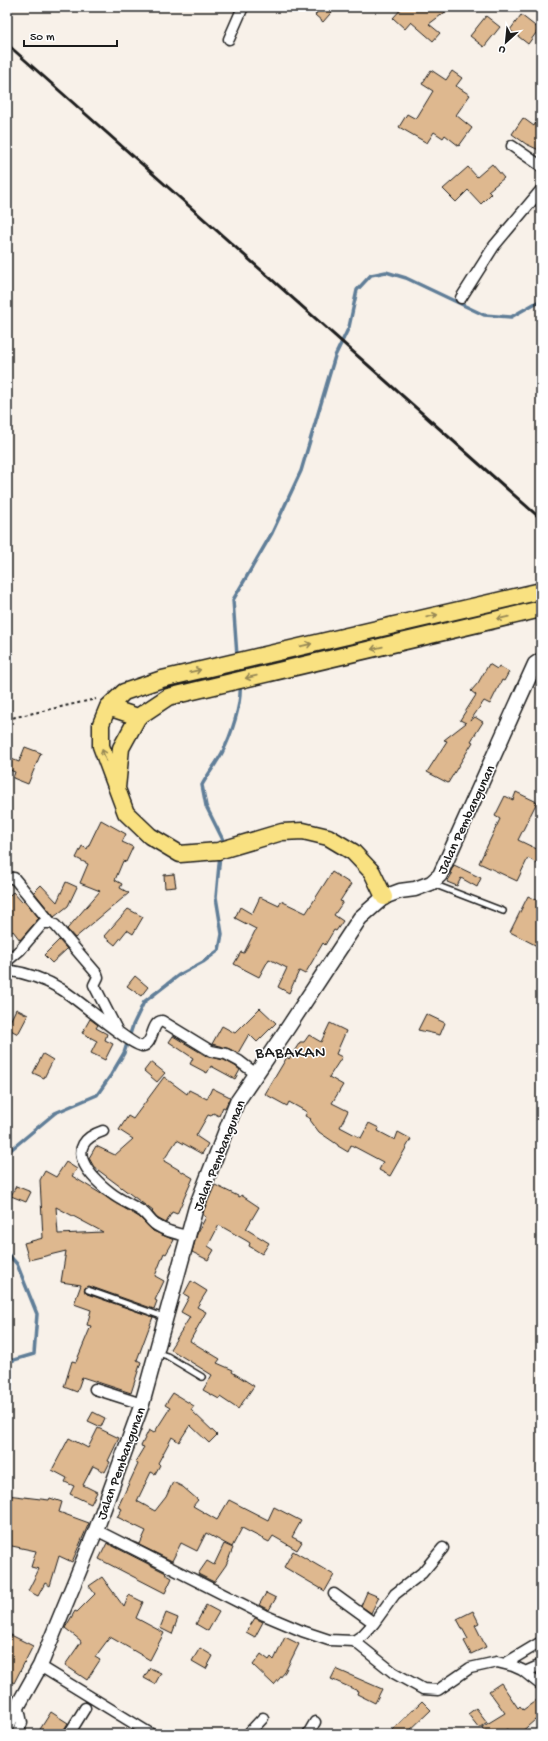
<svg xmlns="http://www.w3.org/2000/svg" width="548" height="1741" font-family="'Gochi Hand',sans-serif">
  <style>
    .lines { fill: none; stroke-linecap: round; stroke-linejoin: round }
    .stream { stroke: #617e98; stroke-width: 3.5 }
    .building { fill: #deb88f; stroke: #1c1c1c; fill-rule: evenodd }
    .lane-casing { stroke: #1c1c1c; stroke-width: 8 }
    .street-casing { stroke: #1c1c1c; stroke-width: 13 }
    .secondary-casing { stroke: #1c1c1c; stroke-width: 17 }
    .primary-casing { stroke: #1c1c1c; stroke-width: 19 }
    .path { stroke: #1c1c1c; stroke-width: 2; stroke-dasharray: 3 3; stroke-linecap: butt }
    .lane { stroke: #fff; stroke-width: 5 }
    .street { stroke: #fff; stroke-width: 10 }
    .secondary { stroke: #fff; stroke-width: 14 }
    .primary { stroke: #f9e181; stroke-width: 16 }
    .rail { stroke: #1c1c1c; stroke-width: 3 }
    .oneway { stroke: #968854 }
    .labels { text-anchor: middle; stroke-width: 3; stroke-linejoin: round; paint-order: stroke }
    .street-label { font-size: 14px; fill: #1c1c1c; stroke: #fff }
    .quarter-label { font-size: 16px; letter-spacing: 1px; fill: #1c1c1c; stroke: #fff }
  </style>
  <rect width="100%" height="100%" fill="#f8f1e9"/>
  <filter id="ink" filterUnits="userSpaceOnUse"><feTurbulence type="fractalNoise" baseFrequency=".025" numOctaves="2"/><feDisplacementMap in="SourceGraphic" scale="8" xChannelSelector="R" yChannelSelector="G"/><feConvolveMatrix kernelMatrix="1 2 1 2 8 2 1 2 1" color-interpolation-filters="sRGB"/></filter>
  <g filter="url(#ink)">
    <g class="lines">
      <path class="stream" d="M237 656 233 600 272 533 301 471 335 356 349 327 357 290 371 275 386 272 406 278 484 315 511 317 541 300
        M222 844 223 840 206 806 202 785C208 774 216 764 222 753 231 736 242 704 240 684
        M7 1153 55 1113 97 1095 111 1075 124 1053 133 1025 144 1002 179 975 203 962 219 950 222 934 216 897 220 854
        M7 1253 17 1264 37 1314 34 1354 7 1362"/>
    </g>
    <path class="building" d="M322 7H336L323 22 315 15Z
      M403 7H452L429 24 440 33 433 41 411 22 405 29 393 18Z
      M521 15 539 29 528 44 510 30Z
      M486 16 500 27 484 47 470 36Z
      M431 70 446 80 452 71 462 78 456 86 470 95 456 115 472 128 459 146 445 135 443 138 434 132 427 143 399 127 407 114 416 119 433 91 422 84Z
      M541 112V151L526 144 512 134 523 118 534 126Z
      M492 164 504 178 488 191 491 194 481 204 468 190 456 202 443 189 468 167 477 177Z
      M489 664 497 669 499 666 509 672 504 681 502 680 490 704 484 701 470 721 475 717 483 722 471 741 473 742 448 783 427 772 447 741 444 740 466 723 460 720 476 695 471 691 478 683Z
      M25 747 41 753 28 784 13 778 15 772 7 769 9 758 19 762Z
      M516 792 537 802 518 840 541 851V866L528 858 517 881 479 863 500 819 495 816 505 796 513 800Z
      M101 820 126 834 122 842 133 847 126 862 123 861 115 880 122 884 120 888 129 893 75 938 67 929 100 891 80 883 88 864 76 858 82 846 87 849Z
      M454 865 481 878 477 887 461 878 457 886 447 882 452 874 450 873Z
      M332 872 351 884 340 901 343 902 334 915 343 921 336 931 334 930 325 945 323 943 305 974 299 971 289 993 278 987 287 968 269 959 259 977 234 964 241 952 244 953 256 929 235 918 240 907 252 914 260 897 279 906 281 901 306 913Z
      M174 874 176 887 165 888 164 875Z
      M66 882 77 887 68 906 54 917 34 892 41 885 57 902Z
      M13 892 22 902 24 900 39 918 20 940 13 931 7 936V898Z
      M528 896 541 902V948L510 932Z
      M128 909 143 917 133 934 127 930 115 945 104 936Z
      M59 940 67 949 52 963 44 955Z
      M135 976 148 987 141 996 127 986Z
      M260 1008 276 1023 257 1042 249 1034 238 1053 227 1048 212 1044 222 1026 235 1033Z
      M16 1009 28 1015 18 1034 7 1028Z
      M426 1014 445 1023 440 1035 418 1030Z
      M90 1019 98 1025 96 1028 107 1034 105 1040 113 1044 105 1060 91 1053 97 1041 82 1033Z
      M330 1023 346 1031 336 1054 342 1057 329 1077 343 1085 332 1103 348 1111 340 1127 361 1138 369 1123 379 1128 378 1131 395 1140 398 1132 411 1139 390 1176 379 1170 383 1162 351 1145 348 1152 338 1146V1145L319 1132 310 1120 311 1119 305 1116 307 1112 289 1102 287 1106 265 1094 287 1057 289 1059 300 1042H304L309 1035 321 1042Z
      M173 1036 208 1057 224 1060 235 1066 240 1070 235 1079 211 1066 207 1073 190 1064 193 1058 169 1042Z
      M43 1054 53 1060 44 1078 33 1073Z
      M151 1062 165 1073 157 1082 144 1071Z
      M164 1077 187 1094 189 1090 207 1099 212 1088 230 1097 225 1108 223 1107 219 1116 213 1113 211 1116 208 1115 196 1136 208 1144 202 1154 177 1140 165 1158 164 1161 193 1178 177 1214 172 1212 166 1223 157 1218 152 1212 153 1211 94 1167 89 1158 96 1146 115 1155 133 1139 119 1130 128 1116 133 1119Z
      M66 1162 77 1169 72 1176 139 1217 153 1231 174 1240 166 1254 164 1253 155 1276 164 1281 155 1300 157 1301 154 1309 89 1286 86 1287 84 1289 87 1294 153 1317 137 1360 141 1362 131 1393 82 1377 77 1392 64 1387 72 1361 76 1362 91 1326 87 1325 91 1310 74 1304 81 1285 61 1282 66 1251 29 1260 24 1243 43 1238 40 1180 45 1171 56 1177ZM56 1207 103 1232 58 1234Z
      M215 1185 240 1197 241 1195 259 1207 246 1229 269 1243 262 1254 249 1246 250 1243 247 1241 219 1225 208 1246 214 1250 208 1260 192 1252 197 1234 206 1217 203 1215 204 1210Z
      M16 1186 31 1192 26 1202 11 1196Z
      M191 1281 207 1291 197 1307 206 1312 190 1341 220 1359 217 1363 233 1370 232 1372 254 1386 238 1409 220 1397 219 1399 203 1390 212 1375 170 1349 190 1317 181 1312 189 1297 184 1294Z
      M173 1393 194 1406 191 1410 217 1435 209 1443 190 1425 179 1442 172 1437 158 1463 160 1465 155 1474 151 1472 137 1501 155 1511 166 1497 173 1482 183 1487 198 1500 193 1506 217 1520 229 1500 268 1520 274 1507 301 1521 292 1537 302 1542 297 1550 273 1536 269 1542 242 1528 232 1547 206 1533 197 1551 181 1543 172 1561 127 1539 140 1544 146 1531 117 1517 122 1509 118 1507 138 1464 135 1462 144 1447 141 1446 149 1430 154 1433 170 1408 165 1405Z
      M93 1412 105 1418 101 1427 88 1421Z
      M98 1428 119 1438 108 1461 110 1462 105 1472 93 1466 83 1485 97 1492 91 1504 70 1494 74 1486 65 1482 67 1478 52 1470 69 1438 88 1448Z
      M7 1495 49 1500 50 1498 62 1502 59 1512 89 1523 72 1562 59 1556 50 1586 45 1583 38 1596 28 1591 39 1569 31 1567 36 1551 7 1545Z
      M107 1543 166 1573 165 1574 172 1578 165 1593 99 1559Z
      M224 1544 233 1548 226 1565 214 1582 198 1574 207 1561 214 1565Z
      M293 1551 334 1575 325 1591 284 1567Z
      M102 1577 124 1607 129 1595 143 1602 136 1618 164 1633 150 1660 110 1637 95 1657 100 1660 87 1680 65 1665 81 1642 80 1640 65 1628 75 1611 77 1612 95 1594 89 1586Z
      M367 1592 379 1597 371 1613 361 1606Z
      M266 1593 276 1598 269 1610 259 1605Z
      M206 1605 219 1612 208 1631 196 1624Z
      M473 1611 479 1623 475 1625 486 1647 471 1654 464 1641 468 1639 457 1619Z
      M166 1613 178 1618 172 1634 160 1628Z
      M255 1618 263 1622 255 1637 246 1632Z
      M7 1633 33 1646 14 1683 7 1679Z
      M285 1637 299 1644 285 1672 274 1685 253 1665 261 1654 269 1660 271 1657 274 1660Z
      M200 1648 213 1656 206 1669 192 1661Z
      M150 1668 161 1673 155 1684 144 1678Z
      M336 1669 382 1689 375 1703 357 1694 358 1691 331 1679Z
      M501 1683 518 1708 520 1706 523 1710 541 1697V1728L535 1720 519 1734H511L507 1729 500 1734H486L482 1727 505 1713 489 1691Z
      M422 1701 431 1710 406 1734H388Z
      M476 1708 487 1722 479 1728 468 1714Z
      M51 1712 68 1723 61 1734H37Z"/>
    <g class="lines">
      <defs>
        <path id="lane" d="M433 884 503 911
          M88 1290 164 1317
          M158 1353 167 1356 202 1377"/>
        <path id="street" d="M229 39 243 7
          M512 146 541 166
          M461 298 494 246 541 190
          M7 878H14L51 923
          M7 961 20 950 43 923H51L55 925 97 974 98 977 94 985 117 1030
          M7 970C26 973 45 979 61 989 75 997 134 1048 143 1046 154 1043 151 1022 162 1021L211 1051 226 1054 239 1061 256 1074
          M103 1131C61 1145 89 1176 111 1193 121 1201 133 1205 143 1212 148 1216 151 1222 156 1225 165 1231 177 1234 188 1236
          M95 1389 142 1404
          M96 1530 264 1615 302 1631 329 1640 354 1641 394 1673 423 1689 438 1690 470 1668 497 1662 513 1666 522 1670 541 1685
          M334 1594 374 1623
          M354 1641 363 1635 374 1623 395 1594 422 1573 443 1548
          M506 1663 541 1642
          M40 1666 151 1734
          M525 1672 541 1665
          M17 1734 22 1723 18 1704
          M69 1734 85 1708
          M248 1734 263 1718
          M308 1734 315 1722"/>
        <path id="secondary" d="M7 1725 40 1666 96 1530 142 1404 196 1207 237 1102 287 1029 360 918 384 897 400 891 415 889 431 883 440 875 535 664 541 660"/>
        <path id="primary" d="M108 707 138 717
          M117 788 121 748 138 717 168 697 541 609
          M384 897 372 872 353 852 328 837 303 831 282 832 218 851 180 854 150 836 126 813 101 746V724L108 707 124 692 162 679 541 591"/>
      </defs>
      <use href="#lane" class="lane-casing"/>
      <use href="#street" class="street-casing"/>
      <use href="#secondary" class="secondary-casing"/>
      <use href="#primary" class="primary-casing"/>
      <path class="path" d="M7 719 96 699"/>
      <use href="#lane" class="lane"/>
      <use href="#street" class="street"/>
      <use href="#secondary" class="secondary"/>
      <use href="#primary" class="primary"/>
      <path class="rail" d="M7 44 541 519"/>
    </g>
    <defs><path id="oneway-shaft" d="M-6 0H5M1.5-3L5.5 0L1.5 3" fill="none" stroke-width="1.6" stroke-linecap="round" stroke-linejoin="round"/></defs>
    <g class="oneway">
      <use href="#oneway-shaft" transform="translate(432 616) rotate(-13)"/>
      <use href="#oneway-shaft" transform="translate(503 618) rotate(167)"/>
      <use href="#oneway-shaft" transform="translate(306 645) rotate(-13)"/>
      <use href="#oneway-shaft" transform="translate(377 648) rotate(167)"/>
      <use href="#oneway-shaft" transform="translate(195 671) rotate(-13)"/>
      <use href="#oneway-shaft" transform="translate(251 677) rotate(167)"/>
      <use href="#oneway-shaft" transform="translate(104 755) rotate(-109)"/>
    </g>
  </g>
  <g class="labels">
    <g class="street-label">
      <text transform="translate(465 819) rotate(-65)" y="5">Jalan Pembangunan</text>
      <text transform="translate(218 1155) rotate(-68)" y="5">Jalan Pembangunan</text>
      <text transform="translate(120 1463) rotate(-70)" y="5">Jalan Pembangunan</text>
    </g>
    <g class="quarter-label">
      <text x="291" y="1057">BABAKAN</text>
    </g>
  </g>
  <rect width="548" height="1741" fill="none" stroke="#fff" stroke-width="24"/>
  <rect x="12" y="12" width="524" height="1717" fill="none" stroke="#1c1c1c" stroke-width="1.5" filter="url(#ink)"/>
  <g transform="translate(506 42) rotate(207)" stroke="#ffffff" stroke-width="3" paint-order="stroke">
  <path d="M0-3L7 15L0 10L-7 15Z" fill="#1c1c1c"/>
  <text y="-6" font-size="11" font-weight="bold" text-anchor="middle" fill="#1c1c1c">U</text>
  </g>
  <path d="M24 40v6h93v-6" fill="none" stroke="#1c1c1c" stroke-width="2"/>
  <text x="30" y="40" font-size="12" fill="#1c1c1c" stroke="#ffffff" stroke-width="3" paint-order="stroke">50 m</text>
</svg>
